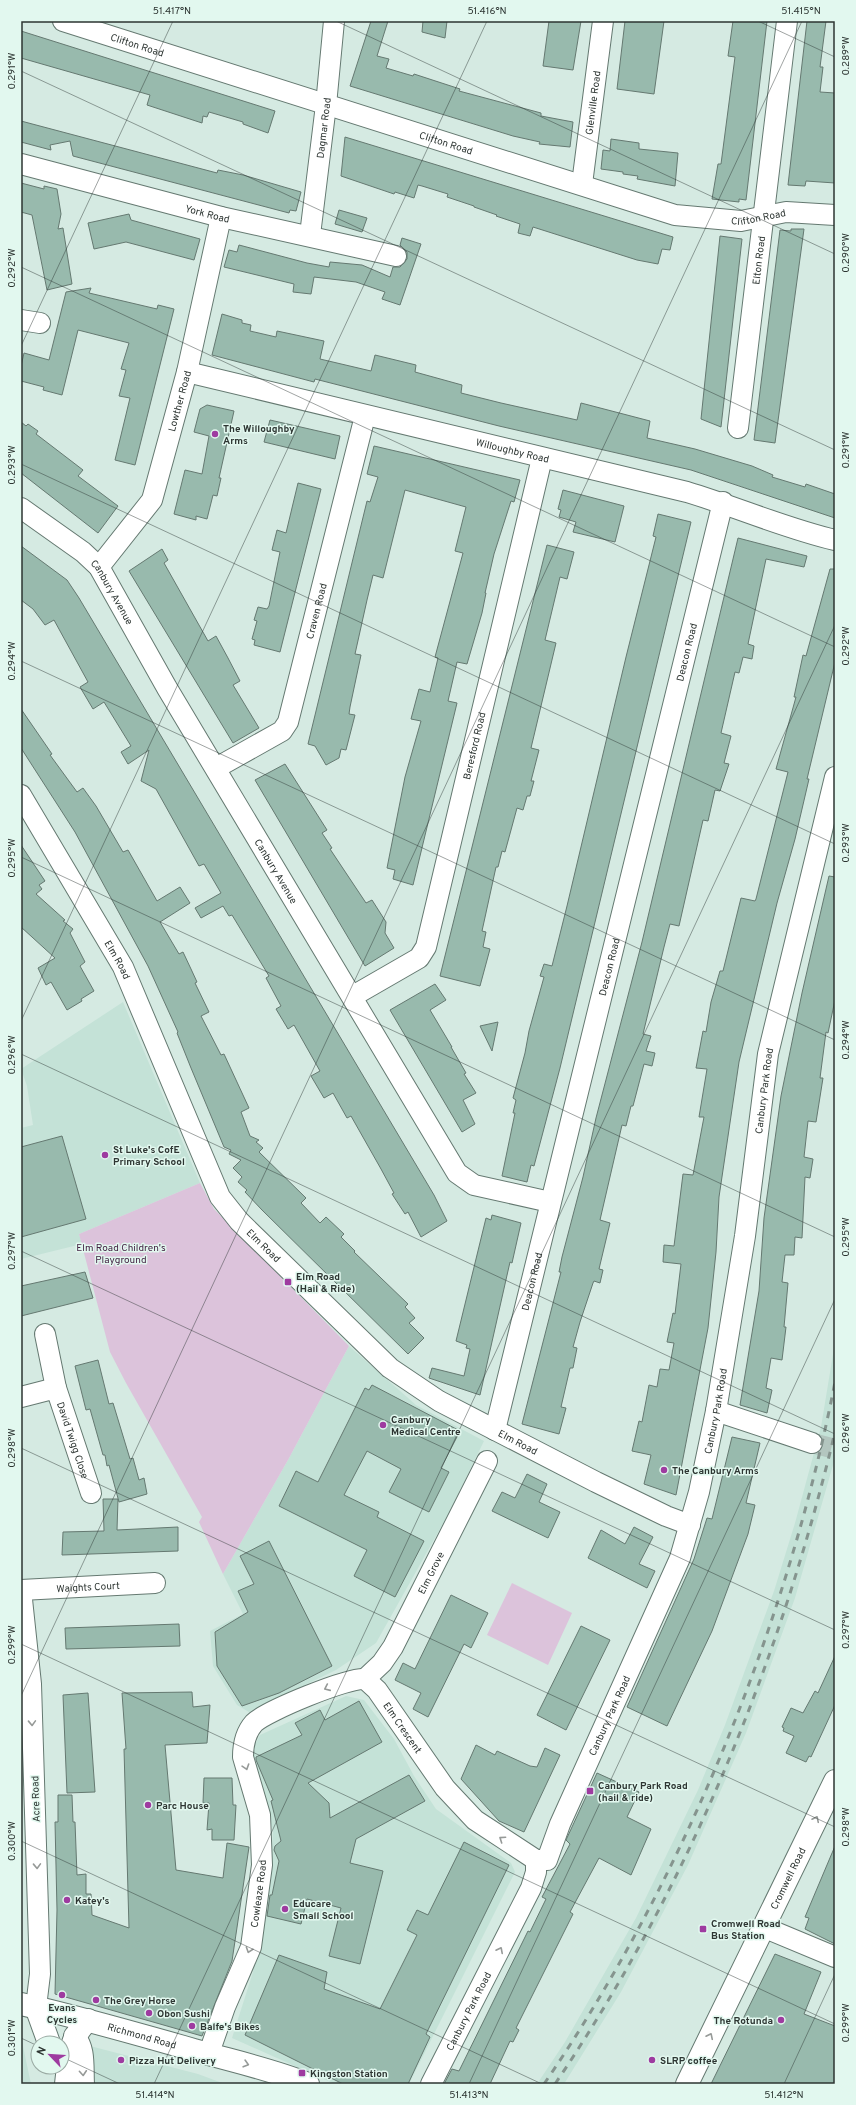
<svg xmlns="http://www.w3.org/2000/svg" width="856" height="2105" font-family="Overpass,sans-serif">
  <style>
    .built { fill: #c4e2d7 }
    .green { fill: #dcc3db }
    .building { fill: #98baad; stroke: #657971 }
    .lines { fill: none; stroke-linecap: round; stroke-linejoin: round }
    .minor-tunnel { stroke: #b3c6bf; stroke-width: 20; stroke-dasharray: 20 10; stroke-linecap: butt }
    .minor-casing { stroke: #657971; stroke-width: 22 }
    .major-casing { stroke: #657971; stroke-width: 24 }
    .minor { stroke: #fff; stroke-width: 20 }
    .major { stroke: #fff; stroke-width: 22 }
    .rail { stroke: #85948e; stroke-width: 3; stroke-dasharray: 7 7; stroke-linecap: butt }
    .oneway { stroke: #969a98 }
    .ticks { fill: none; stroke: #2d3532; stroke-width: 1; stroke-opacity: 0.45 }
    .poi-dot { fill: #9e3ba0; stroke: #e2f8ef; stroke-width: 1.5 }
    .labels { text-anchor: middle; stroke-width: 3; stroke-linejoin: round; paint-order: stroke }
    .street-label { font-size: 10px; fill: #2d3532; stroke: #e2f8ef }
    .poi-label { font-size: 10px; font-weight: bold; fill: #2d3532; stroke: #e2f8ef; text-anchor: start }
    .park-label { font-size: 10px; fill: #442344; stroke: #e2f8ef }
    .neatline { fill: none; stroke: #2d3532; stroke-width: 1.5 }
    .ticks-label { font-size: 10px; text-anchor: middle; fill: #2d3532 }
  </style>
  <rect width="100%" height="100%" fill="#d5eae2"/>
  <path class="built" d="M123 1002 200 1183 79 1234 82 1244 21 1259V1128L33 1125 27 1086 21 1069Z
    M835 1342V1458L795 1598 746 1733 688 1865 621 1992 564 2084H537L565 2042 636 1918 698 1790 725 1725 774 1591 795 1523 821 1427Z
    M349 1346 416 1405 484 1441 445 1520 376 1643 336 1670 249 1712 237 1705 213 1666 210 1631 243 1614 223 1574 288 1460Z
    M346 1696 364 1700 394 1739 414 1776 436 1809 511 1863 515 1872 409 2084H335L232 2038 253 1972 271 1873 273 1830 250 1754 260 1735Z
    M21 2037 31 2084H21Z
    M90 2046 198 2074 225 2084H93Z"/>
  <path class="green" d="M200 1183 214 1209 349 1346 288 1460 223 1574 199 1522 202 1517 126 1383 110 1352 79 1234Z
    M512 1583 572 1613 548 1665 487 1635Z"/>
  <path class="building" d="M371 21H388L377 56 389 59 386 68 413 76 414 74 460 89 459 91 541 113V116L573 122 570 147 539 144 540 142 513 136 350 86Z
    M423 21H447L445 38 422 32Z
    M549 21H581L573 70 543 66Z
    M625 21H664L654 94 617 89Z
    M733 21H767L746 200 739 199V202L712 199 718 164H721L735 57 728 56Z
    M807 21H826L820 67H823L820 92 835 93V183L806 181 805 186 788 185Z
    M21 31 275 111 268 133 243 124V122L209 112 207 117 203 116 202 123 147 105 150 95 21 58Z
    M21 121 217 173 218 170 243 175 301 192 296 211 290 210 289 213 73 156 70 141 50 145 51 150 21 142Z
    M345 137 673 237 670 250 662 249 658 264 637 260 533 227 530 236 518 233 520 224 496 216 497 215 474 207V206L447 197 448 194 422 186 418 185 414 198 395 192 394 194 341 176Z
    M611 139 639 143V149L678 153 675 186 637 179 638 176 623 174V172L601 169 603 150 610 151Z
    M21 183 44 189V186L57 189 61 214 58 229 63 228 72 284 47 290 32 215 21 212Z
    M339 210 367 218 362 232 335 224Z
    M129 214 131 220 200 239 194 260 126 242 94 249 88 223Z
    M791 229H804L775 443 754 440 780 230 791 231Z
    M720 236 742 239 721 427 701 419Z
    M402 238 421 244 400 305 382 299 385 292 356 282 314 277 311 294 293 292 294 284 224 267 229 250 237 252 239 245 307 263 329 267 330 262 362 265 390 277 393 267H400L407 259V252L400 245Z
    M91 288 89 293 157 309 158 305 174 309 135 465 115 460 130 398 119 396 126 370 121 369 129 343 78 330 62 395 43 390 44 387 21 381V366L24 353 49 360 66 292Z
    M222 314 242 320V323L251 325 250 331 276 337 277 331 324 341 320 359 371 371 375 355 416 365 415 372 462 385 461 393 501 403 577 420 581 403 650 421 647 438 695 449 752 466 773 475 772 477 805 487 806 484 835 494V518L691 470 499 426 315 379 314 382 212 355Z
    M207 405 234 411 219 478H221L217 496 213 495 207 519 196 516V520L174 514 185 470 202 474 209 436 194 432 200 409Z
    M270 420 340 436 335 459 264 442Z
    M21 422 26 426 28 424 38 431 36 434 83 470 78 476 118 506 98 533 21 473Z
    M374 446 520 480 514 502 511 501 494 554 485 593H486L482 613 467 664 457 662 448 701 457 703 413 885 393 879 395 870 387 868 405 777 421 721 411 719 419 689 430 692 438 658 435 657 463 553 455 551 466 507 405 490 383 578 373 575 367 600 355 654 361 655 350 707 349 714 355 715 346 750 341 749 339 758 326 765 315 746 308 744 367 501 370 502 378 477 367 474Z
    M298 483 321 489 280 652 254 645 255 640 252 639 257 621 254 620 258 607 267 609 269 606 280 552 272 550 277 530 286 533Z
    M563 490 624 506 615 542 573 532 576 522 559 517 561 510 558 509Z
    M658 514 691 522 560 1068 534 1166 531 1165 527 1182 502 1176 515 1113H513L516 1100 513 1098 525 1053 529 1031 544 977 540 976 544 964 552 966 567 906 626 657 656 537 653 536Z
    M738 538 807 556 804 567 766 559 748 644 754 646 752 659 743 657 739 673 735 672 721 733 731 736 724 763 729 764 720 791 715 790 708 821 703 820 679 926 670 924 664 947 643 1034 651 1036 646 1051 655 1053 652 1066 644 1064 633 1106H631L626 1126 622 1125 600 1220 610 1223 599 1269 603 1270 600 1283 594 1281 593 1283 580 1322 573 1347 577 1348 573 1368H570L561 1407 566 1408 559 1434 522 1424 561 1272H559L562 1257 583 1177 596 1118 642 942Z
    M547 545 574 552 567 579 560 577 545 640 556 643 531 748 539 750 531 781H534L530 796H527L523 810 517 808 505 852 502 851 498 867H496L482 931 486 932 483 947 490 949 480 986 440 976Z
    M21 546 67 580 79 598 434 1195 447 1221 421 1237 408 1212 405 1214 392 1194 394 1193 381 1169 351 1116 347 1118 333 1093 324 1098 311 1076 320 1071 294 1025 288 1029 276 1009 281 1006 266 978 269 976 232 915 229 916 223 906 201 918 195 908 221 893 204 864 199 866 156 789 141 781 149 750 128 764 121 752 131 746 104 702 93 709 80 687 88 682 54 620 45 625 33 609 21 600Z
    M162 549 168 560 164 563 208 641 216 636 228 658 240 681 233 685 259 728 233 743 129 571Z
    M830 569H835V662L807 779H809L795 839 777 903 739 1062 719 1197 716 1252 708 1328 676 1495 644 1484 651 1455 632 1451 639 1421 642 1422 649 1385 657 1387 660 1369 669 1370 674 1343 667 1342 673 1313 675 1314 681 1264 663 1262 664 1245 674 1246 683 1174 693 1175 704 1117H699L707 1069 696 1068 703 1031 706 1032 711 1002 720 971H723L741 898 755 901 756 899 788 772 776 769 796 697H794L803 655 806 656Z
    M21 709 52 754 50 755 77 792 83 788 96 806 123 852 128 850 157 901 180 887 190 903 160 922 179 954 183 952 191 969 197 982 195 983 209 1012 201 1016 221 1055 224 1054 249 1108 241 1112 250 1136 259 1140 256 1142 263 1148 259 1152 306 1198 301 1203 320 1223 326 1217 344 1234 341 1237 355 1251 354 1252 408 1304 405 1307 415 1318 409 1323 424 1338 408 1354 262 1210 245 1192 247 1190 238 1182 242 1177 233 1168 241 1160 229 1154 231 1150 224 1147 191 1068 177 1033 178 1032 148 966 75 832 21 748Z
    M285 764 327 830 322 833 332 848 330 849 366 903 372 900 386 922 385 933 394 948 365 966 255 780Z
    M21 845 45 881 39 885 42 889 36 894 65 920 63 921 73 929 70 933 85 962 80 966 94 991 81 999 82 1001 67 1010 51 982 46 985 38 968 55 958 21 927Z
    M829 876 835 877V1000L828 1033 826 1032 820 1078H823L816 1122 808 1121 804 1157 813 1159 810 1178 805 1177 802 1238 795 1237 794 1255H785L782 1282 788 1283 784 1327H786L782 1360 771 1358 766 1388 772 1390 767 1413 740 1405 759 1291 764 1218 781 1096 802 993Z
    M435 984 446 1000 430 1010 452 1047H451L466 1073 464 1074 476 1093 463 1100 475 1124 462 1132 390 1010Z
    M498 1022 492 1051 480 1026Z
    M62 1136 86 1219 21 1237V1147Z
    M492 1215 521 1223 512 1263 510 1262 480 1395 429 1378 432 1368 464 1376 470 1349 466 1348 467 1345 456 1341 486 1218 491 1220Z
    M85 1272 93 1298 21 1316V1286Z
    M98 1360 109 1404 113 1403 130 1459 133 1458 139 1480 144 1478 147 1494 119 1502 109 1465 107 1466 105 1455H103L90 1409 86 1410 75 1366Z
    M372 1385 460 1431 441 1468 449 1472 429 1512 389 1492 401 1469 367 1451 344 1495 379 1512 377 1517 424 1541 395 1597 354 1576 367 1550 279 1506 296 1471 318 1482 365 1388 369 1390Z
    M732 1437 760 1443 746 1503 755 1505 748 1534 712 1631 667 1726 627 1707 694 1559 707 1518 712 1519Z
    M527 1474 547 1484 539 1502 560 1512 548 1538 492 1511 502 1492 515 1498Z
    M103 1499H118L117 1530 178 1527V1551L62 1555 63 1532 104 1531Z
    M634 1527 653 1537 639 1564 655 1571 647 1588 588 1558 601 1530 625 1544Z
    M269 1541 332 1666 279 1693 242 1706 217 1666 215 1632 248 1612 238 1591 254 1584 240 1556Z
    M451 1595 488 1613 471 1648 464 1644 428 1717 413 1709 421 1693 395 1680 403 1663 415 1669Z
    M179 1624 180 1646 66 1649 65 1628Z
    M581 1626 610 1640 566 1730 537 1715Z
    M835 1656V1705L811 1757 809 1756 806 1762 786 1753 794 1736 783 1731 784 1728 782 1727 791 1708 803 1713 815 1691 818 1693Z
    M192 1692 193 1707 210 1705 207 1743 165 1745 176 1870 223 1878 227 1843 249 1847 232 1961 202 2036 55 1994 57 1910 55 1822H58V1795H72L73 1822H75L77 1875 86 1874V1894H91L92 1915 129 1928 124 1749H126L122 1693Z
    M88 1693 95 1792 67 1793 63 1695Z
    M359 1701 382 1742 308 1783 329 1803 330 1818 409 1775 425 1801 356 1839 350 1863 383 1871 360 1964 329 1956 341 1908 307 1899 301 1924 267 1916 270 1895H272L279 1861 274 1850 275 1846 281 1841 271 1801 273 1800 256 1760V1757L302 1735 295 1723 320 1710 325 1720Z
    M476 1745 495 1755 497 1751 530 1766 537 1767 545 1748 560 1755 524 1832 499 1821 461 1779Z
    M597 1773 639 1792 627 1817 651 1829 631 1875 599 1858 570 1912 573 1914 516 2028 519 2030 513 2042 510 2041 490 2084H444L452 2069 459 2071 528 1931 530 1932 546 1899 542 1897 570 1844 566 1840Z
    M204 1778H232L233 1805H236L234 1840H212V1829L207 1830 209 1803H203Z
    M464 1842 509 1865 426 2034 430 2037 408 2084H343L245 2035 279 1955 327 1972 324 1989 380 2009 417 1935 407 1930 417 1910 428 1915Z
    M835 1846V1944L805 1929 809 1918 805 1917Z
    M775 1954 821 1972 804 2014 835 2026V2084H711Z"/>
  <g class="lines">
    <path class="minor-tunnel" d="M812 1443 835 1449"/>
    <defs>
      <g id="minor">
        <path id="s1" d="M63 21 675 215 741 221 786 212 835 215"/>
        <path id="s2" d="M21 164 221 217 396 256"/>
        <path id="s3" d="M582 184 603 21"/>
        <path id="s4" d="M310 235 326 105 334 21"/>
        <path d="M21 320 40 323"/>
        <path id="s5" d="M187 372 687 492C737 507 784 528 835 540"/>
        <path id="s6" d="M738 428 787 21"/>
        <path id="s7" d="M21 508 83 552 99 567 167 688 457 1173 474 1185 550 1202"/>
        <path id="s8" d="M99 567 152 500 187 372 221 217"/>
        <path id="s9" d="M216 768 282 731 288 722 365 416"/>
        <path id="s10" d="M21 795 123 967 220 1197 239 1221 390 1368 439 1401 596 1482 666 1516 690 1525"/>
        <path id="s11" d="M353 996 419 958 426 947 542 458"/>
        <path d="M45 1334 56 1388"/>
        <path id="s12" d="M21 1397 56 1388 91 1493"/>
        <path d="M716 1411 812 1443"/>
        <path id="s13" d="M495 1430 723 502"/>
        <path id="s14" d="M365 1679 382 1663 393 1647 487 1461"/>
        <path d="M763 1927 835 1957"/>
        <path id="s15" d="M36 2007 40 1974 31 1684 21 1590 155 1583"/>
        <path d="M74 2036C86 2046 83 2069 84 2084"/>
        <path id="s16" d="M209 2053 225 2007 251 1947 262 1865 260 1815 243 1757C243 1744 245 1733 254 1723 266 1711 349 1677 365 1679L377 1690 445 1788 475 1820 536 1860H547L560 1824 680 1558 699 1492 716 1411 745 1236 768 1054 835 777"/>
        <path id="s17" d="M431 2084 531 1888 536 1872V1860"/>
      </g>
      <g id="major">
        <path id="s18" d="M21 2004C79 2017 137 2034 194 2050 232 2061 271 2069 308 2084"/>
        <path d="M36 2007 49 2043"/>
        <path d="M66 2084C69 2059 69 2038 88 2020"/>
        <path id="s19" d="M687 2084 835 1781"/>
      </g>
    </defs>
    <use href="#minor" class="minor-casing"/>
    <use href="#major" class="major-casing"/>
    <use href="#minor" class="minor"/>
    <use href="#major" class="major"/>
    <path class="rail" d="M544 2084C683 1882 788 1623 835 1382
      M555 2084C688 1888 780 1662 835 1432"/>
  </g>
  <defs><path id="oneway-chevron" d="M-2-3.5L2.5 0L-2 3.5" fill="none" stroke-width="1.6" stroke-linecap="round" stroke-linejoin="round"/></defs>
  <g class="oneway">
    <use href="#oneway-chevron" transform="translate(327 1688) rotate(156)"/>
    <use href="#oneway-chevron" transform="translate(32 1723) rotate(88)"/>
    <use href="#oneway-chevron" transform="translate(246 1767) rotate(72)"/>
    <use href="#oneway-chevron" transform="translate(816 1819) rotate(-64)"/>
    <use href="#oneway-chevron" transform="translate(502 1839) rotate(-146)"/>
    <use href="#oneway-chevron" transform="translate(37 1866) rotate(88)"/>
    <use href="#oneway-chevron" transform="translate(249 1950) rotate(109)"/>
    <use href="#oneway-chevron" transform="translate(500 1950) rotate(-63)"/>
    <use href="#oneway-chevron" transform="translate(710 2036) rotate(-64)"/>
    <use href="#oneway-chevron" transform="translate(246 2064) rotate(16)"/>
    <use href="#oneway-chevron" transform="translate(83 2073) rotate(86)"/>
  </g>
  <path class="ticks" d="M336 21 835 254M758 21 835 57M21 71 835 450M21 267 835 647M21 346 173 21M21 464 835 844M21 661 835 1040M21 857 835 1237M21 1021 487 21M21 1054 835 1434M21 1251 835 1630M21 1448 835 1827M21 1644 835 2024M21 1696 802 21M21 1841 542 2084M21 2038 38 2046M62 2057 120 2084M154 2084 835 625M469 2084 835 1299M784 2084 835 1974"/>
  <g class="poi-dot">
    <circle cx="215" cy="434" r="4"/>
    <circle cx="105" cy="1155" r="4"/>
    <rect x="284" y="1278" width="8" height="8" rx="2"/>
    <circle cx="383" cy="1425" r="4"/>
    <circle cx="664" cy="1470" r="4"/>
    <rect x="586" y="1787" width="8" height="8" rx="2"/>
    <circle cx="148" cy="1805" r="4"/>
    <circle cx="67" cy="1900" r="4"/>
    <circle cx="285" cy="1909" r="4"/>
    <rect x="699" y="1925" width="8" height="8" rx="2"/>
    <circle cx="62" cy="1995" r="4"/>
    <circle cx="96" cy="2000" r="4"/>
    <circle cx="149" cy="2013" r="4"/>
    <circle cx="781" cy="2020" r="4"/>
    <circle cx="192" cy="2026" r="4"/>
    <circle cx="121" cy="2060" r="4"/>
    <circle cx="652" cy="2060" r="4"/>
    <rect x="298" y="2069" width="8" height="8" rx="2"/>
  </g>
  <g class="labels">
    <g class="street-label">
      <text dy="4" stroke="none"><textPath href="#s1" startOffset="78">Clifton Road</textPath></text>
      <text dy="4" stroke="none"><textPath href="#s3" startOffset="82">Glenville Road</textPath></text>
      <text dy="4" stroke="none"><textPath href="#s4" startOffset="108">Dagmar Road</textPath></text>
      <text dy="4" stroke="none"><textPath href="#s1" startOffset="402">Clifton Road</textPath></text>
      <text dy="4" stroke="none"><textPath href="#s2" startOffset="193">York Road</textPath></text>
      <text dy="4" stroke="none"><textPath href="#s1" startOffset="726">Clifton Road</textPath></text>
      <text dy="4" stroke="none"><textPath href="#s6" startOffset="169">Elton Road</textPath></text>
      <text dy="4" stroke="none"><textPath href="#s8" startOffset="188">Lowther Road</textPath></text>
      <text dy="4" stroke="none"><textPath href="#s5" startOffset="335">Willoughby Road</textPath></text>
      <text dy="4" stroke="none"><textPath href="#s7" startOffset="126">Canbury Avenue</textPath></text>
      <text dy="4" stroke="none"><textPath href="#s9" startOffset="201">Craven Road</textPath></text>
      <text dy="4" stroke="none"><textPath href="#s13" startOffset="801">Deacon Road</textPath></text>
      <text dy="4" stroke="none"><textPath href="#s11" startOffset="296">Beresford Road</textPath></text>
      <text dy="4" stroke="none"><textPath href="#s7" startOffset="450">Canbury Avenue</textPath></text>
      <text dy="4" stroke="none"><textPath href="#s10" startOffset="191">Elm Road</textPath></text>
      <text dy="4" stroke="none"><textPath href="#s13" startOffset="477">Deacon Road</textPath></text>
      <text dy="4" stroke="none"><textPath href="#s16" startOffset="1533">Canbury Park Road</textPath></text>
      <text dy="4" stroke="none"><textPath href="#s10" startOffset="515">Elm Road</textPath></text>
      <text dy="4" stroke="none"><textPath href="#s13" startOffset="153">Deacon Road</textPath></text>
      <text dy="4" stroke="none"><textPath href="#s16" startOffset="1209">Canbury Park Road</textPath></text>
      <text dy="4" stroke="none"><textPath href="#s12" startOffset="91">David Twigg Close</textPath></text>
      <text dy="4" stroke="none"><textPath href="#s10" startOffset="839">Elm Road</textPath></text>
      <text dy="4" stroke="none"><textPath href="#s14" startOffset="126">Elm Grove</textPath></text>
      <text dy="4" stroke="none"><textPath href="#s15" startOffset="485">Waights Court</textPath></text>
      <text dy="4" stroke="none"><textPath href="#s16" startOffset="885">Canbury Park Road</textPath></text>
      <text dy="4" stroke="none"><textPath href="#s16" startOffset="526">Elm Crescent</textPath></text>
      <text transform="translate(35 1799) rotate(-92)" y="4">Acre Road</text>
      <text dy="4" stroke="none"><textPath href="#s19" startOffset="229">Cromwell Road</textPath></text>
      <text dy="4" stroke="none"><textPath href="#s16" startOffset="168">Cowleaze Road</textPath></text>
      <text dy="4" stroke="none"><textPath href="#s17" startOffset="82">Canbury Park Road</textPath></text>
      <text dy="4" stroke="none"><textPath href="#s18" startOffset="125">Richmond Road</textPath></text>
    </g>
    <g class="poi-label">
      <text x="223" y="432">The Willoughby<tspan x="223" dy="12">Arms</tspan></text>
      <text x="113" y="1153">St Luke's CofE<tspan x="113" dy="12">Primary School</tspan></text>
      <text x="296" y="1280">Elm Road<tspan x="296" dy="12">(Hail &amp; Ride)</tspan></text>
      <text x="391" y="1423">Canbury<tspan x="391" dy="12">Medical Centre</tspan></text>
      <text x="672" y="1474">The Canbury Arms</text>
      <text x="598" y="1789">Canbury Park Road<tspan x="598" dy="12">(hail &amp; ride)</tspan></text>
      <text x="156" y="1809">Parc House</text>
      <text x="75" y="1904">Katey's</text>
      <text x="293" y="1907">Educare<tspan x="293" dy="12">Small School</tspan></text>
      <text x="711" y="1927">Cromwell Road<tspan x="711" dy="12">Bus Station</tspan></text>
      <text x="104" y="2004">The Grey Horse</text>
      <text x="62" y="2011" text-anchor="middle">Evans<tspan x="62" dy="12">Cycles</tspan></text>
      <text x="157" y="2017">Obon Sushi</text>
      <text x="773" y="2024" text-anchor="end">The Rotunda</text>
      <text x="200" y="2030">Balfe's Bikes</text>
      <text x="129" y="2064">Pizza Hut Delivery</text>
      <text x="660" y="2064">SLRP coffee</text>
      <text x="310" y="2077">Kingston Station</text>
    </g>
    <g class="park-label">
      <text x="121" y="1251">Elm Road Children's<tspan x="121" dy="12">Playground</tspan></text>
    </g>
  </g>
  <rect width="856" height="2105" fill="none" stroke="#e2f8ef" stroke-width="44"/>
  <g transform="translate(50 2055) rotate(295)"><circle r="19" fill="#e2f8ef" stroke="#9aaaa3"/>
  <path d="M0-3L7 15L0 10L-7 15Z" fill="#9e3ba0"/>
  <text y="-6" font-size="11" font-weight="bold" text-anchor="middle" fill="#2d3532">N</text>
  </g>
  <rect x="22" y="22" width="812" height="2061" class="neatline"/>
  <g class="ticks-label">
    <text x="172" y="14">51.417°N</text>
    <text x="487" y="14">51.416°N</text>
    <text x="801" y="14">51.415°N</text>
    <text transform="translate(845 56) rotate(-90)" y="4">0.289°W</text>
    <text transform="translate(11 71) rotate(-90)" y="4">0.291°W</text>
    <text transform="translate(845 253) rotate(-90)" y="4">0.290°W</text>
    <text transform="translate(11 268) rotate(-90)" y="4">0.292°W</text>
    <text transform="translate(845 450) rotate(-90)" y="4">0.291°W</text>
    <text transform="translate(11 465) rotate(-90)" y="4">0.293°W</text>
    <text transform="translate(845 646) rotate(-90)" y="4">0.292°W</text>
    <text transform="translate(11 661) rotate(-90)" y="4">0.294°W</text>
    <text transform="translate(845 843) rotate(-90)" y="4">0.293°W</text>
    <text transform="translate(11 858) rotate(-90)" y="4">0.295°W</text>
    <text transform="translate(845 1040) rotate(-90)" y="4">0.294°W</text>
    <text transform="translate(11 1055) rotate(-90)" y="4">0.296°W</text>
    <text transform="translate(845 1237) rotate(-90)" y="4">0.295°W</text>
    <text transform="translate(11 1251) rotate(-90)" y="4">0.297°W</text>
    <text transform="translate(845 1433) rotate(-90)" y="4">0.296°W</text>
    <text transform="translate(11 1448) rotate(-90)" y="4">0.298°W</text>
    <text transform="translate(845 1630) rotate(-90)" y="4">0.297°W</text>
    <text transform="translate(11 1645) rotate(-90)" y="4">0.299°W</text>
    <text transform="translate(845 1827) rotate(-90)" y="4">0.298°W</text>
    <text transform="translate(11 1841) rotate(-90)" y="4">0.300°W</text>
    <text transform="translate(845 2023) rotate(-90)" y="4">0.299°W</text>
    <text transform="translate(11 2038) rotate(-90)" y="4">0.301°W</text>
    <text x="155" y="2098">51.414°N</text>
    <text x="469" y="2098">51.413°N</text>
    <text x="784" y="2098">51.412°N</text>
  </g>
</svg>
